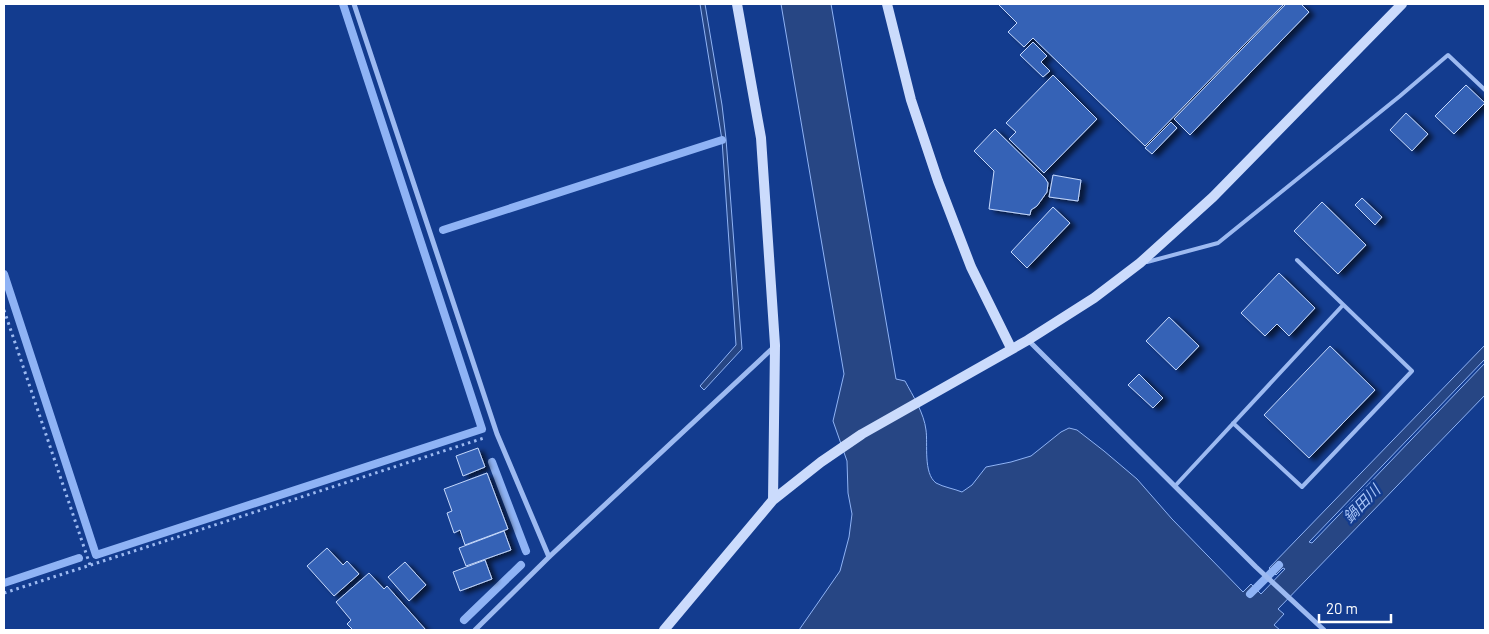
<svg xmlns="http://www.w3.org/2000/svg" width="1489" height="634" font-family="Barlow,'Noto Sans JP',sans-serif">
  <style>
    .water { fill: #274684; stroke: #8fb3f5 }
    .lines { fill: none; stroke-linecap: round; stroke-linejoin: round }
    .stream { stroke: #8fb3f5; stroke-width: 8 }
    .building { fill: #3662b6; stroke: #c4d8fc; filter: url(#shadow) }
    .path { stroke: #9dbaf1; stroke-width: 3; stroke-dasharray: 2.5 4; stroke-linecap: butt }
    .lane { stroke: #9dbaf1; stroke-width: 4 }
    .street { stroke: #9dbaf1; stroke-width: 5 }
    .secondary { stroke: #cbdbfc; stroke-width: 10 }
    .labels { text-anchor: middle; stroke-width: 5; stroke-linejoin: round; paint-order: stroke }
    .water-label { font-size: 15px; font-style: italic; fill: #a9c5f8; stroke: #133c8f }
  </style>
  <defs>
    <filter id="shadow"><feDropShadow dx="5.5" dy="3" stdDeviation="2.5" flood-color="#0009"/></filter>
  </defs>
  <rect width="100%" height="100%" fill="#133c8f"/>
  <path class="water" d="M700 4H705L722 105 726 139 742 349 704 390 700 386 736 345 722 140Z
    M781 4H831L896 379 905 381C913 396 924 413 926 430 928 444 923 473 936 483 943 487 955 489 962 492L972 485 986 467 1011 462 1031 456 1061 432 1069 428 1077 430 1104 451 1137 479 1172 519 1243 592 1251 584 1261 594 1285 569 1283 568 1276 575 1269 568 1485 345V359L1309 542 1312 543 1485 363V395L1278 609 1284 614 1274 625 1280 630H799L840 571 849 537 852 514 848 493 847 461 833 421 844 374Z"/>
  <g class="lines">
    <path class="stream" d="M443 230 722 140
      M4 274 96 555 482 429 343 4
      M492 462 526 551
      M4 583 79 558
      M1250 594 1279 565
      M464 620 521 565"/>
  </g>
  <path class="building" d="M998 4H1284L1145 146 1033 38 1024 47 1008 32 1017 23Z
    M1286 4H1301L1309 12 1190 135 1174 119Z
    M1033 42 1047 56 1041 62 1050 71 1043 77 1020 55Z
    M1053 75 1097 119 1044 173 1009 139 1016 132 1006 123Z
    M1466 85 1485 103 1454 134 1435 116Z
    M1406 113 1428 134 1412 151 1390 130Z
    M1171 122 1177 128 1152 154 1145 148Z
    M995 129 1045 178 1048 183 1047 192 1037 206 1031 210 1030 215 989 209 994 171 974 151Z
    M1053 175 1081 180 1078 201 1049 197Z
    M1362 198 1382 217 1375 225 1355 205Z
    M1322 202 1366 245 1338 274 1294 231Z
    M1053 207 1070 223 1027 268 1011 252Z
    M1279 273 1315 308 1289 336 1277 324 1265 336 1241 313Z
    M1169 317 1199 346 1176 370 1146 341Z
    M1330 346 1375 390 1309 458 1264 415Z
    M1139 374 1163 398 1153 408 1128 385Z
    M478 448 485 467 463 476 456 456Z
    M487 473 508 529 465 545 460 530 454 533 447 513 452 511 444 489Z
    M504 531 511 550 466 566 459 548Z
    M327 548 343 565 347 561 359 574 334 596 307 566Z
    M485 560 492 579 460 591 453 572Z
    M405 562 426 585 409 601 388 577Z
    M369 573 384 589 387 586 425 629 423 630H353L347 624 351 620 336 602Z"/>
  <g class="lines">
    <path class="path" d="M4 310 90 565
      M4 593 484 438"/>
    <path class="lane" d="M1147 262 1218 243 1400 96 1448 55 1485 90
      M1233 423 1302 487 1412 371 1297 260
      M1175 486 1343 305"/>
    <path class="street" d="M354 4 497 434 549 557
      M1028 340 1256 567 1324 630
      M475 630 549 557 774 347"/>
    <path class="secondary" d="M737 4 761 138 775 345 773 500
      M887 4 911 100 938 181 971 267 1011 348
      M664 630 773 500 821 462 862 434 1028 340 1094 298 1140 263 1213 197 1402 4"/>
  </g>
  <g class="labels">
    <g class="water-label">
      <text transform="translate(1362 504) rotate(-46)" y="5">鍋田川</text>
    </g>
  </g>
  <rect width="1489" height="634" fill="none" stroke="#ffffff" stroke-width="10"/>
  <path d="M1319 614v8h72v-8" fill="none" stroke="#ffffff" stroke-width="2.5"/>
  <text x="1326" y="614" font-size="15" fill="#ffffff" stroke="#133c8f" stroke-width="4" paint-order="stroke">20 m</text>
</svg>
